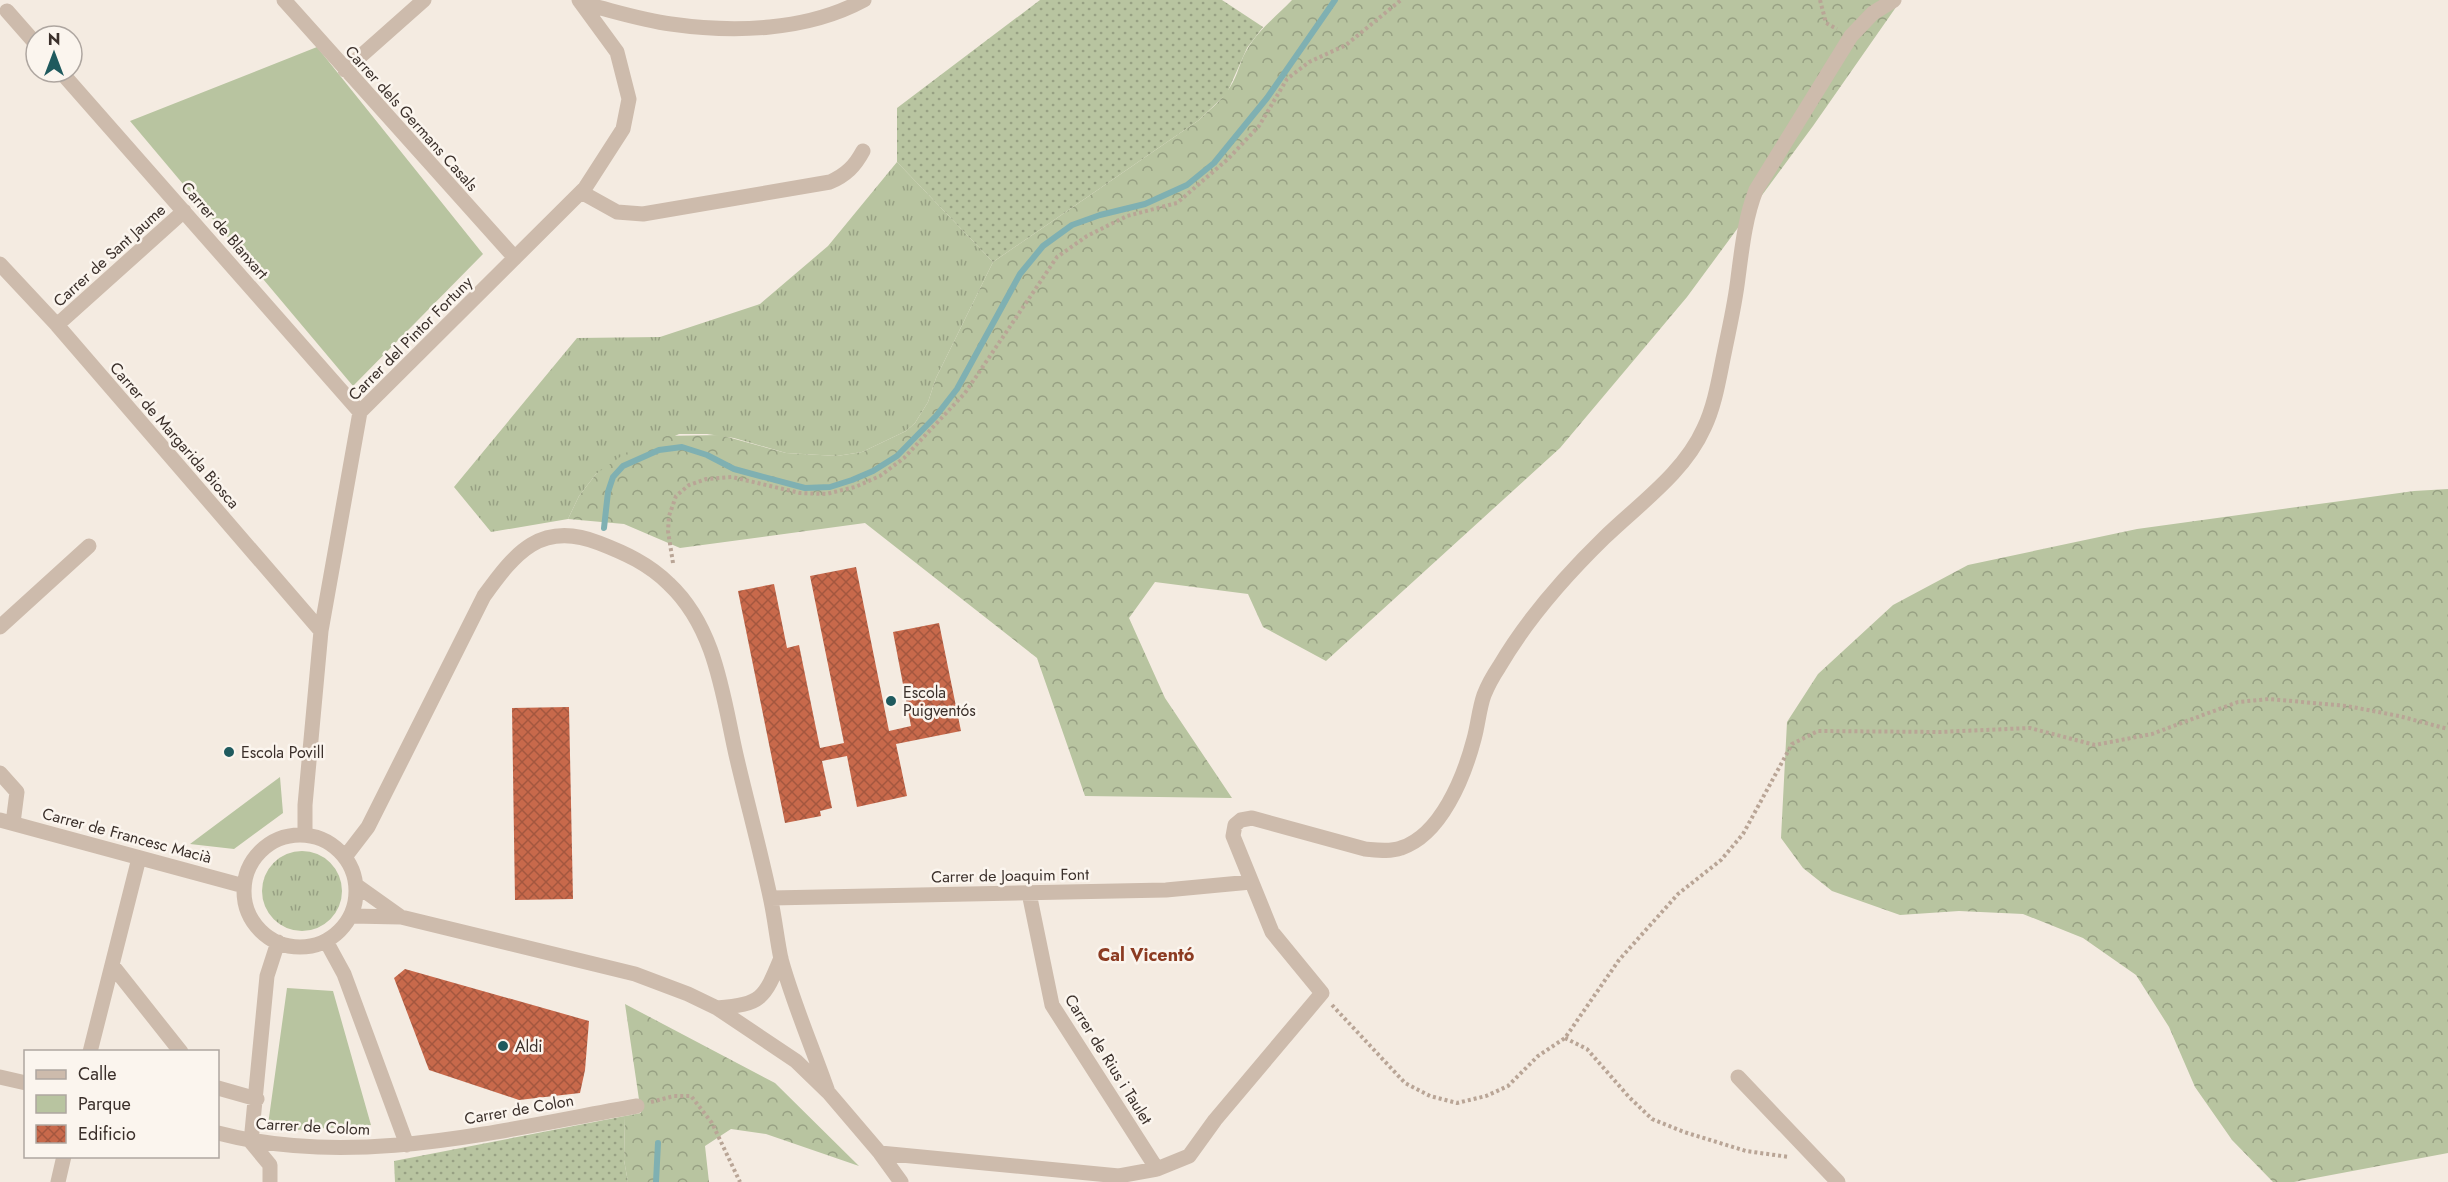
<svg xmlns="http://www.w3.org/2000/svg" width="2448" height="1182" font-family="Jost,sans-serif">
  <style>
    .grass { fill: url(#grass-tufts) }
    .forest { fill: url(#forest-crowns) }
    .park { fill: #b8c4a0 }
    .garden { fill: url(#garden-dots) }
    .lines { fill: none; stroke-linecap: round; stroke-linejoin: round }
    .stream { stroke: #7fb0b2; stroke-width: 6 }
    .building { fill: url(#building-cross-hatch) }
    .path { stroke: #b9a596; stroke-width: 4; stroke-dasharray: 3 3; stroke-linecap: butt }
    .minor { stroke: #cdbbac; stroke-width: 15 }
    .poi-dot { fill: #1f5a5e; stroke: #fbf5ee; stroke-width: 2 }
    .labels { text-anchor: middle; stroke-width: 5; stroke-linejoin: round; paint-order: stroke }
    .street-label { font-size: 16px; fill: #3b302b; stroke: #fbf5ee }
    .poi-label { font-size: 16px; fill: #3b302b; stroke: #fbf5ee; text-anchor: start }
    .neighbourhood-label { font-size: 18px; font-weight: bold; fill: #8c3b22; stroke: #fbf5ee }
  </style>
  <defs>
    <pattern id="grass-tufts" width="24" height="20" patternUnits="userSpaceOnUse" patternTransform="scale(1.5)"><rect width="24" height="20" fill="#b8c4a0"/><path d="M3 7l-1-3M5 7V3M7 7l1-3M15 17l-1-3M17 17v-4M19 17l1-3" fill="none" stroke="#97a083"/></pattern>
    <pattern id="forest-crowns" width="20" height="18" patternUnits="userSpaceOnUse" patternTransform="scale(1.5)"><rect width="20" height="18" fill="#b8c4a0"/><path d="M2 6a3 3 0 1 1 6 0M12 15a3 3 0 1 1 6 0" fill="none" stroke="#97a083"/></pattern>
    <pattern id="garden-dots" width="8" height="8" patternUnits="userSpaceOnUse" patternTransform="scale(1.5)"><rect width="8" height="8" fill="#b8c4a0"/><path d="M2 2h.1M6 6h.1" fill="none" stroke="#97a083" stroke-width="1.8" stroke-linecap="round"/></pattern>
    <pattern id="building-cross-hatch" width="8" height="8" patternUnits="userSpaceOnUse" patternTransform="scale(1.5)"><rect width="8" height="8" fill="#c8694b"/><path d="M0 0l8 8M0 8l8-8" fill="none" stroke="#a4573f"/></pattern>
  </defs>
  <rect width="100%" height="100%" fill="#f4ebe1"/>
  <path class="grass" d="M897 162 993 262 936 378 928 402 915 423 906 431 862 452 837 456 786 453 734 438 707 434H679L596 474 579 496 568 519 491 532 454 487 577 338 660 337 760 304 828 246Z
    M262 891a40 40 0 1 1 80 0a40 40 0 1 1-80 0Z"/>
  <path class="forest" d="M1292 0H1901L1813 126 1687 297 1560 448 1326 661 1263 627 1248 594 1155 582 1129 618 1165 698 1232 798 1085 796 1037 658 865 523 680 548 624 524 568 519 579 496 596 474 630 450 666 436 720 435 786 453 837 456 862 452 906 431 915 423 928 402 936 378 993 262 1199 120C1212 108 1225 97 1233 82 1239 71 1241 58 1248 48 1259 29 1277 16 1292 0Z
    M2448 489V1153L2294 1182H2273L2232 1140 2195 1087 2169 1027 2136 975 2083 938 2023 914 1959 911 1900 915 1832 891 1803 868 1781 838 1787 722 1818 674 1893 605 1968 565 2137 529 2414 491Z
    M625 1004 775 1083 859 1166 766 1134 731 1129 705 1146 709 1182H628L624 1160 625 1116 641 1113Z"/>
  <path class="park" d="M317 47 483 254 353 386 130 121Z
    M280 777 283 813 234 849 190 844Z
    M287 988 333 991 371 1125 267 1132Z"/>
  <path class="garden" d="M1040 0H1222L1263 27 1247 48 1227 93 1199 120 993 262 897 162V108Z
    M625 1116 624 1160 628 1182H395L394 1161Z"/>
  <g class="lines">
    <path class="stream" d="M604 528 608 492 613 477 623 466 659 450 682 447 707 455 734 469 805 488 830 487 852 480 873 471 897 456 936 416 957 389 1020 274 1043 246 1072 225 1100 215 1145 204 1187 185 1214 163 1267 98 1335 0
      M656 1182 658 1143"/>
  </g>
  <path class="building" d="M856 567 889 731 911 726 893 632 939 623 961 731 896 744 907 796 857 807 847 756 822 761 832 808 820 811 821 816 785 823 738 591 774 584 787 648 799 645 820 748 844 743 810 576Z
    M569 707 573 899 515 900 512 708Z
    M405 969 589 1021 585 1070 580 1093 519 1100 429 1070 394 978Z"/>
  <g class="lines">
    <path class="path" d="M1820 0 1826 23 1837 29
      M673 563 668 531 669 516 676 496 689 485 706 479 732 477 800 493 826 494 855 487 880 476 904 458 965 393 1057 257 1087 236 1127 216 1177 203 1228 159 1259 126 1287 79 1309 62 1346 45 1401 0
      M1332 1005 1405 1083 1430 1096 1457 1103 1486 1096 1508 1086 1538 1056 1565 1038 1619 960 1678 894 1721 860 1743 834 1792 744 1818 731 1939 732 2030 728 2095 745 2152 734 2238 702 2269 699 2347 706 2399 716 2448 729
      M1565 1038 1587 1049 1629 1097 1652 1119 1684 1132 1746 1151 1789 1157
      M651 1102 674 1096H691L712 1123 740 1182"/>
    <path class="minor" d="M284 0 515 258
      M581 3C611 10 641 20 671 24 734 33 807 31 864 0
      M7 11 36 44
      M345 70 424 0
      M61 72 360 412
      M581 192 617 212 643 214 830 182C846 175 855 166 863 151
      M0 264 57 325 321 631
      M57 325 184 211
      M0 627 89 546
      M0 773 17 792 13 823
      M0 820 244 886
      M305 835V805L321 631 360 412 585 188 623 129 629 99 617 52 579 0
      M244 891a56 56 0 1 1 112 0a56 56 0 1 1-112 0Z
      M345 857 368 827 484 596C515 553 541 520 599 543 625 553 649 564 669 584 717 629 723 699 737 759 748 806 761 853 771 901 775 920 777 940 781 959 793 1003 813 1049 828 1092
      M356 885 401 917
      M1029 893 1052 1005 1157 1169
      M771 898 1166 890 1251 882
      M351 916 401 917 635 974 688 994 717 1008 796 1061 828 1092 880 1153 901 1182
      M326 941 344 974 407 1145
      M112 965 181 1052
      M717 1008C762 1004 764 999 781 958
      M90 1052 139 858
      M0 1077 26 1083
      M1738 1077 1838 1182
      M218 1088 257 1099
      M218 1133C355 1169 500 1130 637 1106
      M880 1153 1119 1176 1157 1169 1189 1156 1215 1120 1322 993 1272 932 1233 836 1235 825 1241 820 1252 818 1365 849C1377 850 1390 852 1401 848 1441 835 1464 777 1474 739 1478 725 1479 709 1484 695 1488 685 1493 676 1499 667 1527 619 1564 577 1604 538 1639 504 1684 473 1704 428 1715 405 1719 378 1724 354 1729 329 1735 304 1738 278 1742 248 1745 218 1756 190L1851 36 1873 13 1894 0
      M58 1182 64 1156
      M270 1182V1165L251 1142 267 976 278 942"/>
  </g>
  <g class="poi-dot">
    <circle cx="891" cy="701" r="6"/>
    <circle cx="229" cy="752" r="6"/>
    <circle cx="503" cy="1046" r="6"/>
  </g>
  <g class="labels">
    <g class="street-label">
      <text transform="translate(412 118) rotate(48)" y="6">Carrer dels Germans Casals</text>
      <text transform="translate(225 230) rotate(49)" y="6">Carrer de Blanxart</text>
      <text transform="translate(109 255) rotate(-42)" y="6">Carrer de Sant Jaume</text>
      <text transform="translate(410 338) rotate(-45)" y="6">Carrer del Pintor Fortuny</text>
      <text transform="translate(175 435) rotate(49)" y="6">Carrer de Margarida Biosca</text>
      <text transform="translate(127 835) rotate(15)" y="6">Carrer de Francesc Macià</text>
      <text transform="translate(1010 875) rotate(-1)" y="6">Carrer de Joaquim Font</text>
      <text transform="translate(1109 1059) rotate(58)" y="6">Carrer de Rius i Taulet</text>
      <text transform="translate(519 1109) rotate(-10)" y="6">Carrer de Colon</text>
      <text transform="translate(313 1126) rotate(3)" y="6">Carrer de Colom</text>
    </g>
    <g class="poi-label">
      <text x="903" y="698">Escola<tspan x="903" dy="18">Puigventós</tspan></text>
      <text x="241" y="758">Escola Povill</text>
      <text x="515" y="1052">Aldi</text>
    </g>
    <g class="neighbourhood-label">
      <text x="1146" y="961">Cal Vicentó</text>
    </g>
  </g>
  <rect x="24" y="1050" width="195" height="108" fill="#fbf5ee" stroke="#aea6a0" stroke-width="1.5"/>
  <rect x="36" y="1070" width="30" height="9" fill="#cdbbac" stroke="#aea6a0" stroke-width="1.5"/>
  <text x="78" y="1080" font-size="18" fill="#3b302b">Calle</text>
  <rect x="36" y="1095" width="30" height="18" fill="#b8c4a0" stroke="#aea6a0" stroke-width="1.5"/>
  <text x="78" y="1110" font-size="18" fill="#3b302b">Parque</text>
  <rect x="36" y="1125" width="30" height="18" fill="url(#building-cross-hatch)" stroke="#aea6a0" stroke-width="1.5"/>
  <text x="78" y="1140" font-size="18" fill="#3b302b">Edificio</text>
  <g transform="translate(54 54)"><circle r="28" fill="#fbf5ee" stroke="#aea6a0" stroke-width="1.5"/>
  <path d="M0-4.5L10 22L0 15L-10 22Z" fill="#1f5a5e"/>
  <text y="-9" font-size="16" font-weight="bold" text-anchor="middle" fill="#3b302b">N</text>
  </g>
</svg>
